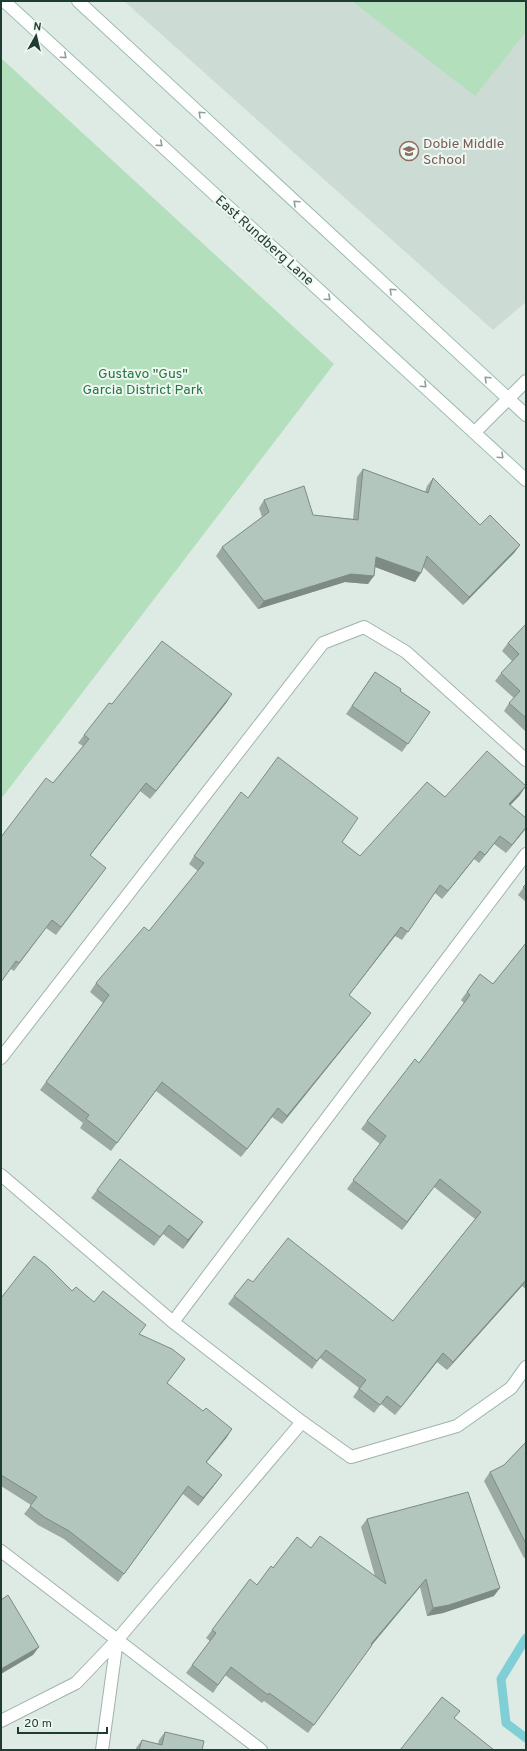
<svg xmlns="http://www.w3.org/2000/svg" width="527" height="1751" font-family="Overpass,sans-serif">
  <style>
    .built { fill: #ccdbd3 }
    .green { fill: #b4dfbc }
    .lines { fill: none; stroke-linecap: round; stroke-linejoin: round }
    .stream { stroke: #80cfd6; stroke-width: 9 }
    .lane-casing { stroke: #a1b3ab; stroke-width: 14 }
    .street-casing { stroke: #a1b3ab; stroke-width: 14 }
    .secondary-casing { stroke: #9ebbae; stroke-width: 14 }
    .lane { stroke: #fff; stroke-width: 12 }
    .street { stroke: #fff; stroke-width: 12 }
    .secondary { stroke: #fff; stroke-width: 12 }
    .wall { fill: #9aaaa3 }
    .shaded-wall { fill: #7d8b84 }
    .building { fill: #b3c6bd; stroke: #7d8b84 }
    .oneway { stroke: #8e9e98 }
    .labels { text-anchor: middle; stroke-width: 4; stroke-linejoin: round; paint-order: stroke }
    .education-label { font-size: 14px; fill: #785e54; stroke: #eef7f2; text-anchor: start }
    .street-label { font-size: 14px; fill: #1e3c32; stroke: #eef7f2 }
    .park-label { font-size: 14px; fill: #25763e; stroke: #eef7f2 }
  </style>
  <rect width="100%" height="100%" fill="#deebe4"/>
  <path class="built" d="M124 1H526V302L493 330Z"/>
  <path class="green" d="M352 1H526V32L475 96Z
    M1 58 334 364 1 799Z"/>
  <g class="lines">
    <path class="stream" d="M526 1638 501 1679 506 1723 526 1738"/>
    <defs>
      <path id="lane" d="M1 1058 323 643 364 627 406 652 526 760
        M1 1175 173 1322 302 1422 351 1457 457 1426 511 1388 526 1367
        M173 1322 526 854
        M1 1551 261 1750
        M1 1721 76 1683 117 1640 302 1422
        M102 1750 117 1640"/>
      <path id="street" d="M475 432 526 381"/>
      <path id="secondary" d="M4 1 526 480
        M78 1 526 415"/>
    </defs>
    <use href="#lane" class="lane-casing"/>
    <use href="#street" class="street-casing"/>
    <use href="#secondary" class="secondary-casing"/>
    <use href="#lane" class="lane"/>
    <use href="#street" class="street"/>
    <use href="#secondary" class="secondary"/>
  </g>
  <path class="wall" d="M363 469 425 492 427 486 433 478 480 525 520 545 514 553 463 605 423 567 415 582 375 567 368 584 345 582 258 609 216 556 222 547 262 517 259 508 264 500 313 515 353 519 357 477Z
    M526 624V730L525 731 504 711 509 703 514 698 495 681 501 673 512 661 502 651 508 643Z
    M375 672 400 691 430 712 402 752 346 714Z
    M227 702 150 799 140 791 90 856 100 876 56 935 46 928 14 971 11 969 53 783 83 746 78 743 84 735 112 704Z
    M520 795 510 805 525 830 506 853 494 844 479 863 474 859 442 899 435 893 402 940 395 936 349 995 365 1021 282 1124 272 1117 241 1157 156 1091 111 1151 80 1128 83 1123 40 1090 103 1003 90 992 96 983 149 931 198 871 189 864 194 856 248 798 342 842 360 856 445 797Z
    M526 884V902L518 895Z
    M526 943V1289L522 1286 447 1370 437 1362 395 1415 381 1404 374 1413 353 1397 359 1388 320 1358 312 1369 228 1304 234 1296 253 1282 393 1321 475 1219 434 1187 402 1230 347 1189 380 1144 361 1129 367 1121 419 1063 464 1003 461 1000 480 974 493 984Z
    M97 1190 197 1230 183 1249 163 1234 154 1246 91 1198Z
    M72 1291 94 1302 140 1334 185 1359 167 1383 227 1437 206 1463 216 1483 198 1506 183 1494 118 1582 64 1539 38 1525 24 1514 31 1505 1 1486V1298Z
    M526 1442V1557L524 1558 484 1481 490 1472 504 1465Z
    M367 1519 494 1596 443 1613 427 1616 420 1587 372 1645 308 1733 264 1701 262 1703 225 1675 213 1693 186 1673 210 1641 206 1638 212 1630 273 1568 311 1548 375 1576 361 1527Z
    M165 1732 202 1750H136V1748L142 1740 158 1744 159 1740Z"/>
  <path class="shaded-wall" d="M520 545 514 553 463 605 469 597Z
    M376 557 421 573 415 582 370 565Z
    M351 574 374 576 368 584 345 582 258 609 264 601Z
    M232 694 227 702 150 799 156 791Z
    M146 783 140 791 84 863 90 855Z
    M526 786 520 795 504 812 509 804Z
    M526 827V828L506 853 512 845Z
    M500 836 494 844 479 863 485 855Z
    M480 851 474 859 442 899 448 891Z
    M401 927 395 936 343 1003 349 995Z
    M371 1013 365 1021 282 1124 287 1116Z
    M278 1108 272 1117 241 1157 247 1149Z
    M440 1179 434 1187 402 1230 407 1222Z
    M203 1222 197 1230 183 1249 188 1240Z
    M526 1280 522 1286 447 1370 453 1362Z
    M443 1353 437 1362 395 1415 401 1407Z
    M232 1429 227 1437 200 1470 206 1462Z
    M222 1475 216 1483 198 1506 203 1498Z
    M426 1579 420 1587 365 1653 371 1644Z
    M500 1588 494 1596 443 1613 427 1616 433 1608Z
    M39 1647 33 1655 1 1674V1669Z"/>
  <path class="building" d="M363 469 428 493 433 478 480 525 490 515 520 545 469 597 427 556 421 573 376 557 374 576 351 574 264 601 222 547 269 512 264 500 304 486 313 515 358 520Z
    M526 624V718L509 703 520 691 501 673 519 654 508 643Z
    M162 641 232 694 156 791 146 783 90 855 106 868 61 927 52 920 19 963 16 961 1 982V837L46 778 53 783 89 739 84 735 109 703 112 704Z
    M375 672 401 689 400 691 430 712 408 744 352 706Z
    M487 751 526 786 509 804 526 818V827L512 845 500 836 485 855 480 851 448 891 440 885 408 932 401 927 349 995 371 1013 287 1116 278 1108 247 1149 162 1082 117 1143 86 1119 89 1115 46 1082 109 995 96 983 144 927 149 931 204 863 194 856 241 792 248 798 278 757 358 818 342 842 360 856 427 782 445 797Z
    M526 884V889L523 887Z
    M526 943V1280L453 1362 443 1353 401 1407 387 1396 380 1405 359 1389 366 1380 326 1350 317 1361 234 1296 248 1279 253 1282 288 1238 393 1321 481 1212 440 1179 407 1222 353 1180 386 1136 367 1121 415 1059 419 1063 470 995 467 992 480 974 493 984Z
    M120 1159 203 1222 188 1240 169 1225 160 1237 97 1190Z
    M34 1256 47 1266 72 1291 76 1287 94 1302 103 1291 146 1325 139 1334 172 1349 185 1359 167 1383 203 1411 206 1408 232 1429 206 1462 222 1475 203 1498 188 1486 124 1574 69 1531 44 1517 30 1506 37 1497 1 1475V1298Z
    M526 1442V1544L490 1472 504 1465Z
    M468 1492 500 1588 449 1605 433 1608 426 1579 371 1644 372 1645 314 1725 269 1693 268 1695 231 1667 218 1685 192 1665 216 1633 212 1630 250 1579 257 1585 271 1566 273 1568 297 1537 311 1548 320 1536 386 1584 367 1519Z
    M8 1595 39 1647 1 1669V1600Z
    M442 1697 460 1711 454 1718 494 1750H400Z
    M165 1732 204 1741 202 1750H139L142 1740 162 1745Z"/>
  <defs><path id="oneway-chevron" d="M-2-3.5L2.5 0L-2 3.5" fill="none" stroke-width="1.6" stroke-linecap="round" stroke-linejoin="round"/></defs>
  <g class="oneway">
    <use href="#oneway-chevron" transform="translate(64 56) rotate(42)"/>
    <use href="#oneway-chevron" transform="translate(201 114) rotate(-137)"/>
    <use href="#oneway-chevron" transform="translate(160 144) rotate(42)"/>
    <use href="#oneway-chevron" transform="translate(296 203) rotate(-137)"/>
    <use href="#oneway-chevron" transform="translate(392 291) rotate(-137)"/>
    <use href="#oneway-chevron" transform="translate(328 298) rotate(42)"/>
    <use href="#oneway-chevron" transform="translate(487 379) rotate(-137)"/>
    <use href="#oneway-chevron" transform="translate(424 385) rotate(43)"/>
    <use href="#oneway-chevron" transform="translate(501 456) rotate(43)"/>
  </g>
  <defs>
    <symbol id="school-ring" viewBox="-11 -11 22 22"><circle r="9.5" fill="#eef7f2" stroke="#8d6e63" stroke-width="1.5"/><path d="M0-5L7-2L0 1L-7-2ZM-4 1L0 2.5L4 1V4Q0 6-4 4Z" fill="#8d6e63"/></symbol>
  </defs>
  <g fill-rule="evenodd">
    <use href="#school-ring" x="398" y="140" width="22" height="22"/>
  </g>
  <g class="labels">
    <g class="education-label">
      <text x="423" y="148">Dobie Middle<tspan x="423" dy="16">School</tspan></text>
    </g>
    <g class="street-label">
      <text transform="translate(265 240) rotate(42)" y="5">East Rundberg Lane</text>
    </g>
    <g class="park-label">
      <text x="143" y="378">Gustavo "Gus"<tspan x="143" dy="16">Garcia District Park</tspan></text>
    </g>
  </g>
  <rect width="527" height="1751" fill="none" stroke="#1e3c32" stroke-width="4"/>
  <g transform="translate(36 36) rotate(8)" stroke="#eef7f2" stroke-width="3" paint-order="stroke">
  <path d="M0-3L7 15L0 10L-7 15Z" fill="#1e3c32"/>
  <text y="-6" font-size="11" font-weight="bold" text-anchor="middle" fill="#1e3c32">N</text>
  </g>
  <path d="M18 1727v6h89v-6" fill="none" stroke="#1e3c32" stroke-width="2"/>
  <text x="24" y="1727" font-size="12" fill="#1e3c32" stroke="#eef7f2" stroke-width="3" paint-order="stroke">20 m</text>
</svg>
